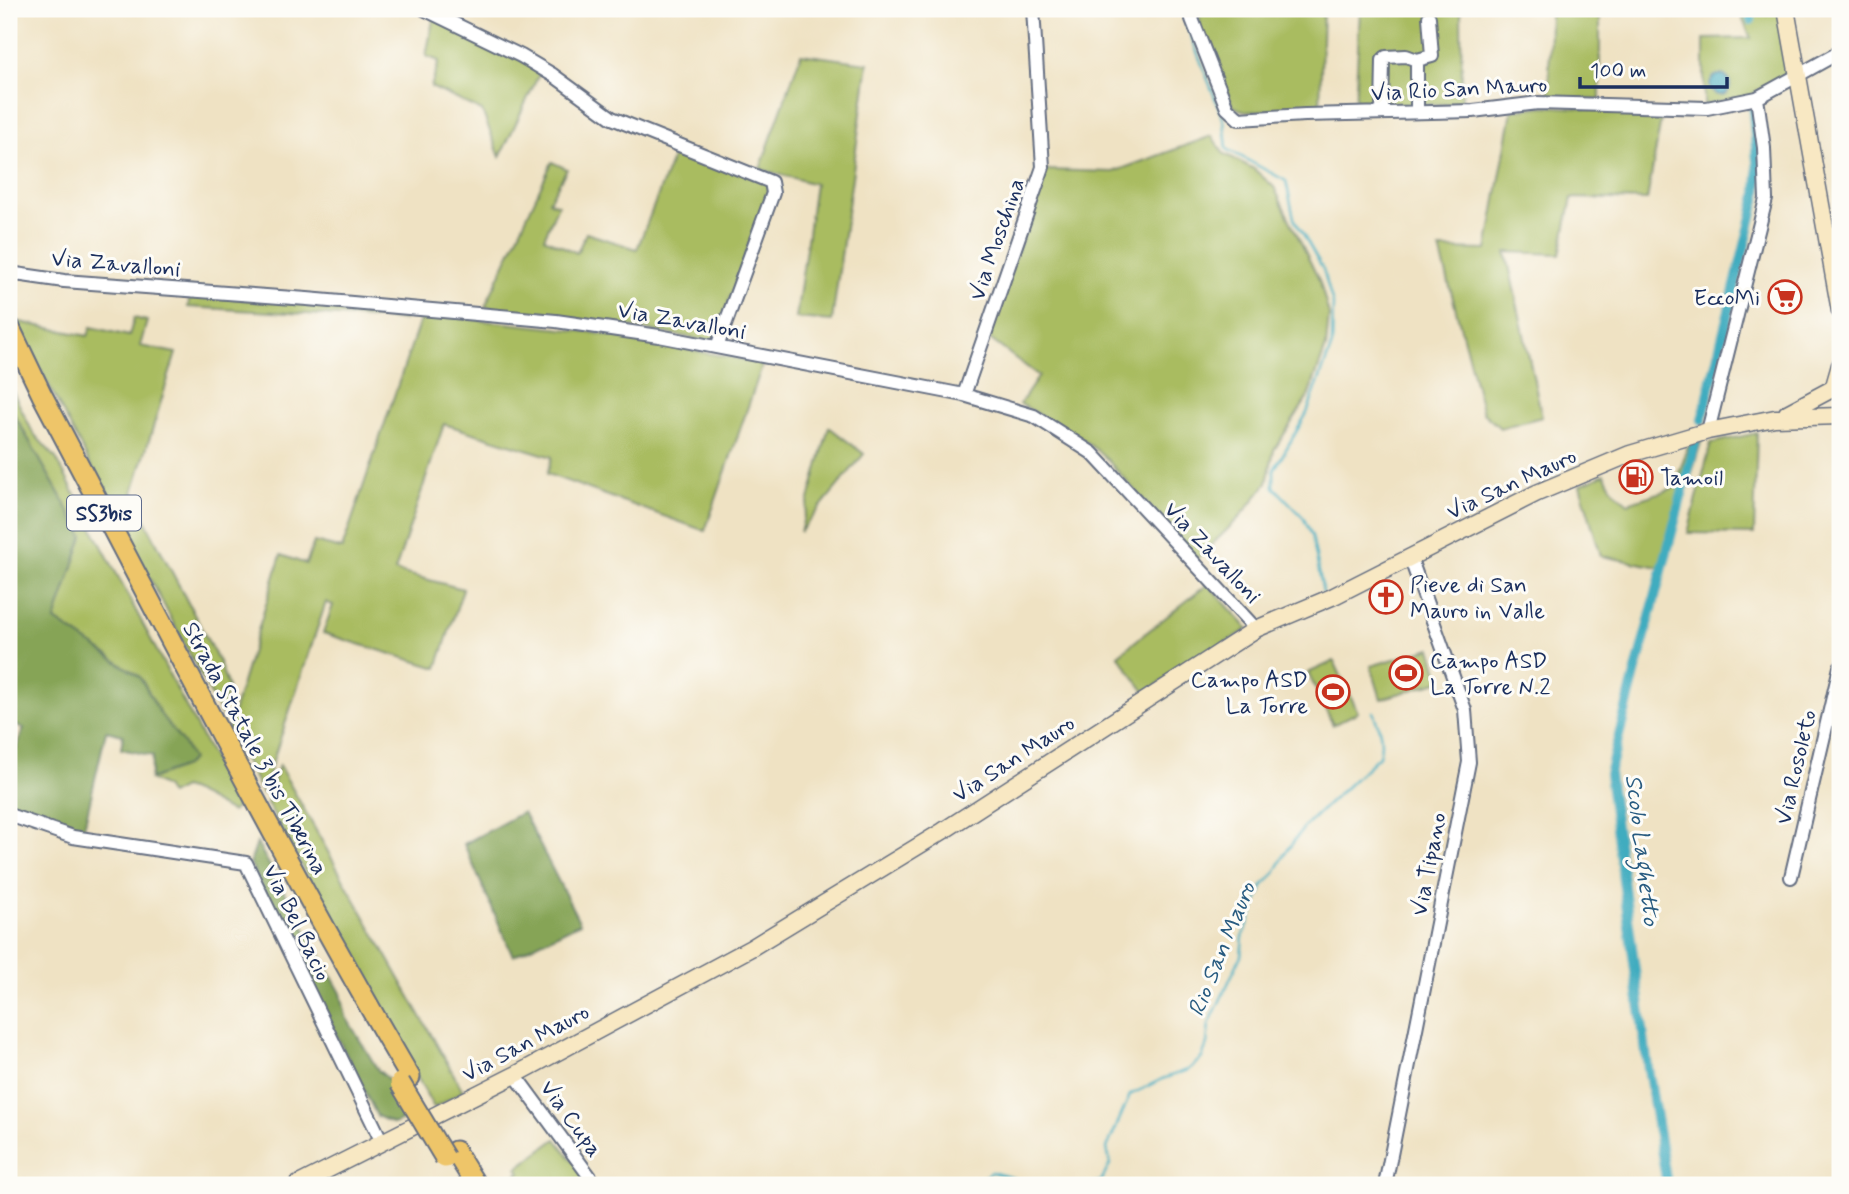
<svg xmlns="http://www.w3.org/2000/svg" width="1849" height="1194" font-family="Mynerve,sans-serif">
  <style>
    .green { fill: #a9bc60; stroke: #62765f; stroke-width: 2 }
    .forest { fill: #86a456; stroke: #506a5a; stroke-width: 2 }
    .water { fill: #40acbf; stroke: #2e6e8e; stroke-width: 2 }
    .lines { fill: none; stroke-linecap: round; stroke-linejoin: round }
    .stream { stroke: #40acbf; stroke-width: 2.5 }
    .canal { stroke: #40acbf; stroke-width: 10 }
    .minor-casing { stroke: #656e81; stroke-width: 16 }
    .secondary-casing { stroke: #656e81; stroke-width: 19 }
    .trunk-casing { stroke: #656e81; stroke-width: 23 }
    .minor { stroke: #fff; stroke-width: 12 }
    .secondary { stroke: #f8e8c3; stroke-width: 16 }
    .trunk { stroke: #eec569; stroke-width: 19 }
    .trunk-bridge-casing { stroke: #656e81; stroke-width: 23; stroke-linecap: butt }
    .trunk-bridge { stroke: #eec569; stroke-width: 19 }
    .labels { text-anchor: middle; stroke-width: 6; stroke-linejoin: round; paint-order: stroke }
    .shield { fill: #fdfcf7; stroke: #5f6c8c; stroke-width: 2 }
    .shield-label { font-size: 21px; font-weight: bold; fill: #1b2f5e }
    .street-label { font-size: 23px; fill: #1b2f5e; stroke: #fdfcf7 }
    .poi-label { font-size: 23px; fill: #1b2f5e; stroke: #fdfcf7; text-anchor: start }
    .water-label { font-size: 24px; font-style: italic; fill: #285b80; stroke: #fdfcf7 }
  </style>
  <rect width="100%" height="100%" fill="#fdfcf7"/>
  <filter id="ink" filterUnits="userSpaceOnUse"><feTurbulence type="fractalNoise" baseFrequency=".0143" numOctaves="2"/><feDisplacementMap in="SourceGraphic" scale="14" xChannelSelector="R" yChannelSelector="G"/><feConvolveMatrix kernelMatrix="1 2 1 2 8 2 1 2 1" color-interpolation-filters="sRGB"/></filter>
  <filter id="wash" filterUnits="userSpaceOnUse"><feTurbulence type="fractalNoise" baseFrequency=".00686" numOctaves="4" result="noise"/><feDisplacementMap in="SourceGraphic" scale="28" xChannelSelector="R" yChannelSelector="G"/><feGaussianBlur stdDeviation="1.57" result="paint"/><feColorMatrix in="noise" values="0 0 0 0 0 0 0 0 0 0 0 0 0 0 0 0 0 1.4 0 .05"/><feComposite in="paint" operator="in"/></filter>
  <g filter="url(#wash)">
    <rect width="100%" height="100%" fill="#efe2c3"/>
    <path class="green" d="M1199 9H1323L1320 106 1245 112 1233 106 1201 35Z
      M1360 9H1461L1462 104 1355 106Z
      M1550 9H1600V100L1549 98Z
      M1743 9H1781L1791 66 1789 77C1777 84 1760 86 1751 95L1704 105V39L1751 38 1743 20Z
      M434 15 541 70 500 157 482 111 431 87 439 61 426 56Z
      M801 54 868 63 832 321 796 318 815 184 760 169Z
      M1545 106 1662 114 1647 200 1572 198 1560 254 1506 252 1542 417 1500 428 1483 413 1440 249 1487 250 1512 110Z
      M1212 136 1223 153 1254 169 1274 187 1320 282 1329 315 1326 347 1308 397 1274 450 1267 483 1241 516 1197 559 1103 455 1078 436 1020 404 1039 376 987 337 1046 170 1113 172Z
      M677 146 770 184 715 342 608 323 485 307 552 162 567 169 549 201 558 205 544 238 577 253 586 233 637 249Z
      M190 295 407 312 404 320 188 307Z
      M422 314 590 332 763 363 705 531 547 474 552 457 444 424 395 571 463 589 437 668 323 633 333 605 326 602 262 793 228 729 281 555 306 564 314 542 342 549Z
      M134 318 147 321 140 346 176 353 133 492 149 528 219 662 228 687 221 714 15 321 88 336 91 327 129 336Z
      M9 384 33 433 56 458 238 806 232 812C215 804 201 793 183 788L170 795 165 787 150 779 185 766 191 760 185 746 161 715 140 677 55 620 83 536 9 405Z
      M829 427 864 454 800 532Z
      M1757 433 1754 534 1688 533 1711 443Z
      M1701 442 1664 568 1601 556 1580 485 1604 474 1614 491 1628 503 1674 488 1688 446Z
      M1208 584 1248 629 1145 692 1118 655Z
      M1431 648 1441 681 1381 699 1371 666Z
      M1334 661 1358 712 1333 725 1308 673Z
      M279 765 463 1091 434 1108 267 803Z
      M556 1139 592 1185H525L517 1174 520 1172 517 1168Z
      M1396 1175 1444 1185H1394Z"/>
    <path class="forest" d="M9 405 83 536 55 620 140 677 161 715 185 746 192 760 185 766 150 779 153 756 121 749 123 735 106 731 83 832 9 805V769L24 728 9 723Z
      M523 812 580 923 513 956 464 844Z
      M257 843 341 993 346 1017 378 1070 395 1085 412 1116 394 1124 377 1116 250 863Z"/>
    <path class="water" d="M1710 85a10 10 0 1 1 20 0a10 10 0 1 1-20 0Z"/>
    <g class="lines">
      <path class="stream" d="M1188 9 1184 18 1224 121 1227 149 1286 181 1294 218 1323 269 1333 304 1332 345 1307 413 1274 470V487L1303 517 1312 536 1323 592
        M972 1185 991 1172 1013 1178 1026 1185
        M1092 1185 1102 1180 1110 1164 1107 1148 1130 1095 1162 1079 1188 1070 1202 1058 1207 1044 1209 1024 1241 956 1243 937 1263 886 1275 873 1286 852 1305 826 1379 756C1384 740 1379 727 1373 712"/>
      <path class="canal" d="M1751 9V20
        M1702 420 1757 196 1758 174 1753 110
        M1667 1185 1648 1068 1609 774 1695 444"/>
    </g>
  </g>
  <g filter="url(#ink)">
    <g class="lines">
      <defs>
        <path id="minor" d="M424 9 521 56 553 75 612 118 771 182 773 193 717 347
          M1195 9 1192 19 1227 108 1239 119 1305 115 1473 111 1538 103 1707 108 1757 98 1840 52
          M1417 112V60L1432 56 1429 17
          M1382 113 1383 60 1386 57 1406 56 1417 60
          M9 273 64 281 307 299 556 321 659 336 964 395 1034 416 1092 453 1256 629
          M964 395 1043 167 1033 9
          M1708 431 1766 199 1764 148 1757 98
          M9 815 73 837 246 863 382 1142
          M1791 877 1840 667
          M515 1075 596 1185
          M1385 1185 1469 762 1465 710 1410 557"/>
        <path id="secondary" d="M1786 9 1840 311
          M1834 386 1840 365
          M1787 413 1832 389
          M297 1185 515 1075 751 948 943 831 1256 629 1332 597 1537 493 1630 454 1708 431 1775 418 1840 416"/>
        <path id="trunk" d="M9 326 42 395C163 623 279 854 410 1077
          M455 1151 476 1185"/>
      </defs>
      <use href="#minor" class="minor-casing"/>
      <use href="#secondary" class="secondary-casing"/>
      <use href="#trunk" class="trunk-casing"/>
      <use href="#minor" class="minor"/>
      <use href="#secondary" class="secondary"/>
      <use href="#trunk" class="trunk"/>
      <defs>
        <path id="trunk-bridge" d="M400 1083 445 1158"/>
      </defs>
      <use href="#trunk-bridge" class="trunk-bridge-casing"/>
      <use href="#trunk-bridge" class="trunk-bridge"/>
    </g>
  </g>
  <defs>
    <symbol id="supermarket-ring" viewBox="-11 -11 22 22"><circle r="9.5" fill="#fdfcf7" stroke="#c8321e" stroke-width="1.5"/><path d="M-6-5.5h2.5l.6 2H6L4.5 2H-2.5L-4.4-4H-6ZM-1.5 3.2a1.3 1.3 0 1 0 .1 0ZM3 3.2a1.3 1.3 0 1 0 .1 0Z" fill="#c8321e"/></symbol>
    <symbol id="fuel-ring" viewBox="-11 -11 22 22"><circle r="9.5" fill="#fdfcf7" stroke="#c8321e" stroke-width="1.5"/><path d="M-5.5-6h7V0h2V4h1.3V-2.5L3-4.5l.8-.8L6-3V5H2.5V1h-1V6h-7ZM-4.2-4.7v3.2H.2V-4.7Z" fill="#c8321e"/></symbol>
    <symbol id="church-ring" viewBox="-11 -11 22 22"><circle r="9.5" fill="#fdfcf7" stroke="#c8321e" stroke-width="1.5"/><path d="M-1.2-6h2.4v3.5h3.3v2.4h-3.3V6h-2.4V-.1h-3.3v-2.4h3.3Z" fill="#c8321e"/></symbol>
    <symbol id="stadium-ring" viewBox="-11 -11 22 22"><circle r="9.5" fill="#fdfcf7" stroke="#c8321e" stroke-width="1.5"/><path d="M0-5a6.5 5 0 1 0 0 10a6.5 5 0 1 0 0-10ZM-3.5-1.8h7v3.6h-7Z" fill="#c8321e"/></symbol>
  </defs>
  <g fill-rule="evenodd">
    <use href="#supermarket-ring" x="1766" y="278" width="38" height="38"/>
    <use href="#fuel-ring" x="1617" y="458" width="38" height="38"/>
    <use href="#church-ring" x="1367" y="578" width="38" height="38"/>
    <use href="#stadium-ring" x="1387" y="654" width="38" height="38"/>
    <use href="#stadium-ring" x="1314" y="673" width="38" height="38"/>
  </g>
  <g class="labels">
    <rect class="shield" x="67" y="495.5" width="74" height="35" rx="5"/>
    <g class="shield-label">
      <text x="104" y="520">SS3bis</text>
    </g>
    <g class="street-label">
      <text transform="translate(1459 88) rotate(-3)" y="8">Via Rio San Mauro</text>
      <text transform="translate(996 239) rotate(-71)" y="8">Via Moschina</text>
      <text transform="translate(116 263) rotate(5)" y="8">Via Zavalloni</text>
      <text transform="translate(682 320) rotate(10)" y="8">Via Zavalloni</text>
      <text transform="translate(1511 483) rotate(-25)" y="8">Via San Mauro</text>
      <text transform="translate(1213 552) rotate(47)" y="8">Via Zavalloni</text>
      <text transform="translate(256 748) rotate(62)" y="8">Strada Statale 3 bis Tiberina</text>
      <text transform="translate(1013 758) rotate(-33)" y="8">Via San Mauro</text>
      <text transform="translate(1795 767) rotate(-77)" y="8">Via Rosoleto</text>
      <text transform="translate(1428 864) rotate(-79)" y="8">Via Tipano</text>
      <text transform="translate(298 922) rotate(64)" y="8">Via Bel Bacio</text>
      <text transform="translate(525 1042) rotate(-28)" y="8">Via San Mauro</text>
      <text transform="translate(572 1118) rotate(54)" y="8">Via Cupa</text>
    </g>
    <g class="poi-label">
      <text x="1760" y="305" text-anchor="end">EccoMi</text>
      <text x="1660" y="485">Tamoil</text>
      <text x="1410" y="592">Pieve di San<tspan x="1410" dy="26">Mauro in Valle</tspan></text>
      <text x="1430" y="668">Campo ASD<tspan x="1430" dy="26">La Torre N.2</tspan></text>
      <text x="1308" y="687" text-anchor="end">Campo ASD<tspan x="1308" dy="26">La Torre</tspan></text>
    </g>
    <g class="water-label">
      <text transform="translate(1643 850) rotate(83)" y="8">Scolo Laghetto</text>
      <text transform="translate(1221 949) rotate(-68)" y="8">Rio San Mauro</text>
    </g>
  </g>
  <rect width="1849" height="1194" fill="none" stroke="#fdfcf7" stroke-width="35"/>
  <path d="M1580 77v10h147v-10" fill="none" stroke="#1b2f5e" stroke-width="3.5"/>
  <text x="1590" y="77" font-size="21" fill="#1b2f5e" stroke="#fdfcf7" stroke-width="5" paint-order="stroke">100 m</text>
</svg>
